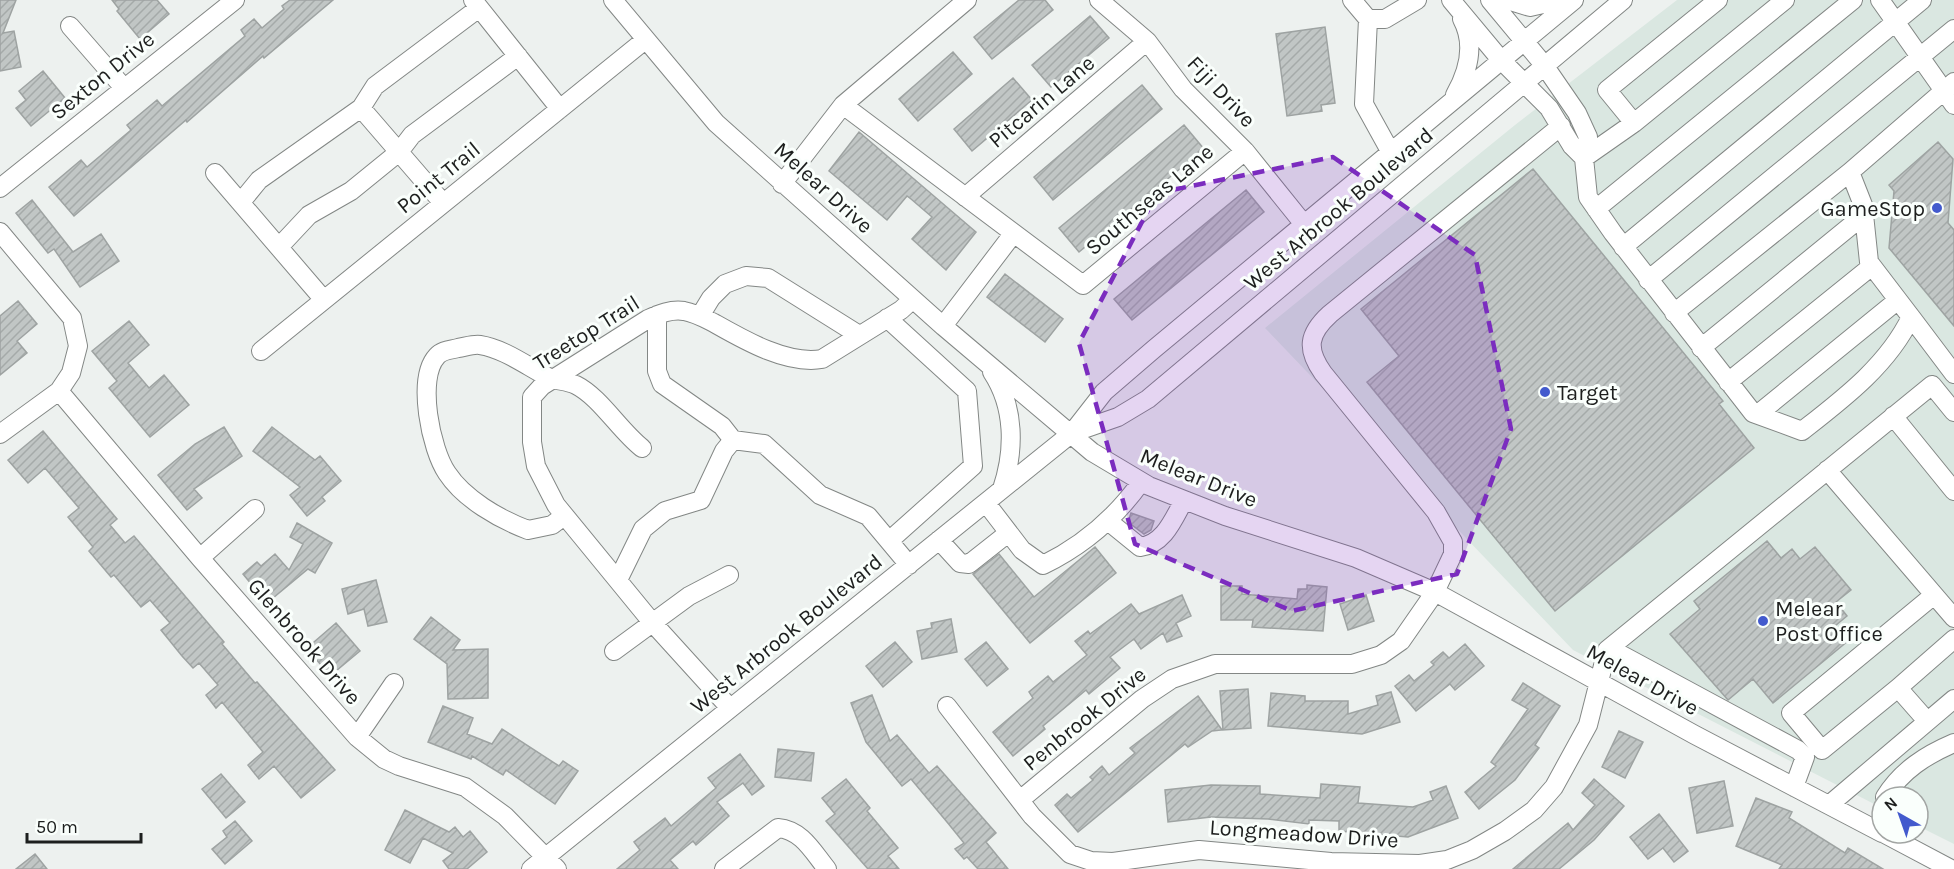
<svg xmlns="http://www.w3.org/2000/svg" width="1954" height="869" font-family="Karla,sans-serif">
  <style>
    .built { fill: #dae7e1 }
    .building { fill: url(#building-hatch); stroke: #9ea3a2; stroke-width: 1.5 }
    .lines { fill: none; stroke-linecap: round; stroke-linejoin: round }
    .minor-casing { stroke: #838785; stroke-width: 20 }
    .minor { stroke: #fff; stroke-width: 18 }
    .marked { fill: #7b2cbf; fill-opacity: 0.2; stroke: #7b2cbf; stroke-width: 4.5; stroke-dasharray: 12 8; stroke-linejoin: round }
    .poi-dot { fill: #435acd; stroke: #fafffc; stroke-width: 2 }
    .labels { text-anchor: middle; stroke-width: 6; stroke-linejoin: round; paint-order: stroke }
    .street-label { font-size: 22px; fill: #1d1f1e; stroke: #fafffc }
    .poi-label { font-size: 22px; fill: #1d1f1e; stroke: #fafffc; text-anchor: start }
  </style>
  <defs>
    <pattern id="building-hatch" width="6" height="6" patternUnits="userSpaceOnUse" patternTransform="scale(1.5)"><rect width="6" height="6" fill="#c1c6c5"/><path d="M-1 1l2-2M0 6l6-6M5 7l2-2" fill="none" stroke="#a5aaa9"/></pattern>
  </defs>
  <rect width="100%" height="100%" fill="#edf1ef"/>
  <path class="built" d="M1677 0H1954V844L1918 826V797H1882V808L1573 650 1265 328 1515 125Z"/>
  <path class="building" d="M0 0H16L3 33 14 31 21 67 0 71Z
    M112 0H157L169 14 140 39 117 11 119 9Z
    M290 0H333L264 58 263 56 187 122 186 120 74 216 49 187 81 160 87 167 131 130 127 125 157 100 162 106 245 36 241 30 254 19 262 28 284 9 282 6Z
    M1019 0H1045L1053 10 992 59 974 37Z
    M1090 16 1109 38 1051 87 1032 65Z
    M1325 27 1335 103 1321 105 1322 111 1287 116 1276 34Z
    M953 52 972 74 918 121 899 99Z
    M43 71 65 98 31 126 16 108 26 100 19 91Z
    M1013 78 1032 100 972 151 954 129Z
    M1142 85 1162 109 1053 200 1034 177Z
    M1184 125 1204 149 1079 252 1059 228Z
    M859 132 976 232 946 270 912 239 932 217 911 199 907 196 887 220 829 171Z
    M1938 142 1953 159 1948 223 1954 230V326L1889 248 1894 191 1889 185Z
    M1533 169 1723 401 1719 404 1754 448 1555 611 1367 382 1399 356 1361 309Z
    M1246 190 1264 212 1132 320 1114 299Z
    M32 200 73 252 101 234 119 261 80 287 54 249 48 253 16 213Z
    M1005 274 1063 319 1045 342 987 297Z
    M18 301 37 324 17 341 27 353 0 375V316Z
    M129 321 149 345 128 363 149 388 164 375 189 405 150 437 109 388 117 381 92 351Z
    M224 427 242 456 194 489 202 498 187 510 158 475 195 444Z
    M272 427 315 460 320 456 341 481 322 497 325 501 307 516 290 495 300 487 253 451Z
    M43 431 117 519 110 525 125 543 134 536 224 642 222 644 255 683 257 682 335 770 301 798 274 766 259 779 248 765 263 752 222 702 216 708 206 695 218 685 199 663 193 668 182 656 161 630 170 623 150 600 141 607 114 575 111 577 89 551 93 547 68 517 79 508 45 468 28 483 8 460Z
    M1131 513 1154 521 1151 530 1144 534 1128 522Z
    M297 523 332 543 315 573 308 569 267 603 243 574 257 562 261 566 275 554 289 570 303 544 290 537Z
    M1767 541 1781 558 1792 549 1800 559 1815 547 1851 590 1836 602 1847 616 1835 626 1848 641 1773 703 1753 679 1728 700 1670 634 1700 609 1694 601Z
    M1095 547 1116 573 1030 643 973 574 999 554 1034 597Z
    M376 580 387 622 368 626 364 609 348 614 342 589Z
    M1307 585 1327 587 1323 631 1252 627 1253 620H1221V586H1242V594L1297 599 1298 589H1307Z
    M1182 595 1191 616 1176 623 1182 636 1167 642 1163 633 1141 649 1134 639 1110 657 1120 668 1089 694 1086 690 1043 726 1045 729 1013 756 993 732 1033 698 1029 692 1048 676 1053 682 1087 655 1075 641 1088 631 1090 634 1131 604 1139 614Z
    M1366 595 1374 621 1348 630 1340 604Z
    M431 617 460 640 453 650 488 649V698L448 699 447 664 414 639Z
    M951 619 957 652 922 659 917 631 932 628 931 623Z
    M336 623 360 651 330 676 307 648Z
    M895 642 912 662 883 687 866 666Z
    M986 642 1008 669 987 686 965 659Z
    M1465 644 1484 666 1455 690 1450 684 1416 711 1395 686 1409 675 1414 681 1434 665 1431 662 1443 652 1449 658Z
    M1523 683 1560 706 1535 745 1539 748 1515 780 1479 809 1465 792 1496 766 1491 762 1528 709 1512 700Z
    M1248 689 1251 728 1223 730 1220 691Z
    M1391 692 1400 722 1362 734 1268 726 1271 693 1305 696V701H1348V714L1378 705 1376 696Z
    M872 695 890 741 897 735 929 773 937 766 996 833 986 842 1008 869H978L967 857 964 859 955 849 964 843 947 822 911 779 902 786 866 742 851 703Z
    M1198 696 1222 730 1212 731 1188 747 1185 744 1078 832 1055 805 1067 794 1071 798 1093 780 1090 777 1102 766 1109 775 1135 753 1130 748Z
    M443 706 473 718 467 734 492 744 502 729 559 766 563 761 578 771 555 804 506 770 503 775 472 756 471 759 428 742Z
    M1619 731 1643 742 1625 778 1602 767Z
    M778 749 814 753 811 781 775 777Z
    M740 754 764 786 752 795 743 783 717 802 729 816 696 845 693 841 670 860 678 869H617L640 850 634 842 665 818 671 826 716 788 708 778Z
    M221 774 245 802 226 818 202 789Z
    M846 779 870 808 867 811 898 848 888 856 899 869H868L826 821 835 814 822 798Z
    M1594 779 1624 806 1594 840 1559 869H1513L1568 823 1573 830 1595 805 1582 793Z
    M1724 781 1733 826 1697 833 1689 788Z
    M1321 784 1360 787 1358 803 1413 807 1433 800 1430 792 1446 786 1458 818 1408 837 1339 831V821L1309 820V824L1268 819 1211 817 1168 822 1165 790 1211 785 1260 786V794L1320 798Z
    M1756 798 1792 812 1789 818 1845 853 1848 848 1883 869H1779L1782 865 1736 846Z
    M405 810 449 832 455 827 463 837 470 831 487 852 467 869H449L443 861 453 853 423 838 410 863 385 850Z
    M1659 814 1688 851 1674 862 1663 848 1648 859 1630 837Z
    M235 821 252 841 225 864 212 849 227 837 223 831Z
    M35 854 47 869H16Z"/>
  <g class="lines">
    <defs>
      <path id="minor" d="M473 0 560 109
        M613 0 716 123 943 326 1092 452 1149 486 1225 516 1356 558 1435 592 1695 735 1882 833
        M1099 0 1147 41 1183 89 1245 151 1303 223
        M1352 0 1368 19 1364 104 1390 151
        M1451 0 1501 60 1549 108 1572 146 1584 158
        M1490 0 1544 65 1577 113 1588 137 1584 158 1588 197 1613 233 1753 413 1802 431C1843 399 1888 365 1911 317L1869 262 1863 205 1850 172 1954 82
        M1507 0 1530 7 1561 0
        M1880 0 1954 105
        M1368 19H1385L1417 0
        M70 26 124 88
        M1455 95C1468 72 1476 45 1462 19
        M843 105 1083 285 1245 151
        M361 108 375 86 479 8
        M1634 123 1785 0
        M1584 158 1634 123 1607 90 1718 0
        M215 173 324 300
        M782 184 843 105 967 0
        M0 188 235 0
        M965 197 1147 41
        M241 202 259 180 361 108 443 203
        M1596 209 1853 0
        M0 232 72 318 78 346 71 373 59 391 0 434
        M279 247 309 215 351 191 399 152 412 135 518 56
        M1623 247 1922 0
        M1648 280 1954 29
        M1674 313 1850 172
        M657 315V371L662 384 722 426 733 440
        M700 316 711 298 725 284 746 276 768 278 859 335
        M1911 317 1954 374
        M887 318 967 391 973 466 889 541
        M943 326 1013 234
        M1701 348 1864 215
        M261 351 645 40
        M992 372C1015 407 1015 450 1002 489
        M1728 382 1872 266
        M59 391 200 558 357 737 384 759 399 766 465 787 505 816 557 869
        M1758 414 1898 300
        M1893 416 1954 491
        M1072 433 1118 417 1148 399 1623 0
        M1827 470 1954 618
        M986 503 1022 550 1043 565C1082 546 1116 517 1141 482
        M564 516 552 525 528 530C499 519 464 499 447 473 431 450 416 378 437 356 442 350 451 350 458 348 465 347 473 344 480 345 505 349 528 367 550 378 558 381 568 381 576 385 600 397 620 431 642 448
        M1108 521 1140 547C1164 544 1173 520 1184 500
        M939 540 960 563 969 564 1007 534
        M200 558 255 509
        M618 580 643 529 665 511 701 500 724 451 733 440 764 444 820 495 868 516 909 565
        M1607 650 1620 654 1798 750 1805 757 1794 787
        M614 651 689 596 729 575
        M1898 688 1954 639
        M947 706 1032 816 1070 854 1091 861 1113 862 1199 850 1331 862 1420 864 1447 860 1472 850 1505 831 1534 810 1554 787 1588 725 1607 650 1932 385 1954 412
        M730 708 651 621 556 505 536 466 532 442V397L542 386 648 319C659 314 671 309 684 311 695 313 704 318 714 323 744 340 787 365 822 359L901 310 913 299
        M1927 721 1898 688 1822 750 1791 713 1934 595
        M357 737 394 683
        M1885 797C1902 770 1926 755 1954 743
        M1020 800 1142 699 1172 679 1215 664H1352L1381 655 1401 641 1435 592 1453 554V542L1436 512 1323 373C1306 349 1308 334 1330 314L1561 126
        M1829 805 1954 699
        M1883 833 1951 869
        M531 869 1072 433 1104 392 1154 349 1574 0
        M724 869 778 828C802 830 813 852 827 869"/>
    </defs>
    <use href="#minor" class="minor-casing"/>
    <use href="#minor" class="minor"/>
  </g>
  <path class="marked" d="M1333 157 1475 255 1511 429 1457 574 1292 611 1135 544 1079 343 1157 193Z"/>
  <g class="poi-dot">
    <circle cx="1937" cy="208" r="6"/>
    <circle cx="1545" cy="392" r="6"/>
    <circle cx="1763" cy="621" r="6"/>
  </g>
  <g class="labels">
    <g class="street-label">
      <text transform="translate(102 75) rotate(-39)" y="8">Sexton Drive</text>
      <text transform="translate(1222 91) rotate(47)" y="8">Fiji Drive</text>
      <text transform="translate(1041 101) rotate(-40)" y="8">Pitcarin Lane</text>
      <text transform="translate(438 177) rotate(-39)" y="8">Point Trail</text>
      <text transform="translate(824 187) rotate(42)" y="8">Melear Drive</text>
      <text transform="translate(1149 199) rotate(-40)" y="8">Southseas Lane</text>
      <text transform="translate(1338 208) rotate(-40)" y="8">West Arbrook Boulevard</text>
      <text transform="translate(586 332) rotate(-32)" y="8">Treetop Trail</text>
      <text transform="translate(1199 477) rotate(22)" y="8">Melear Drive</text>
      <text transform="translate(786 633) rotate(-39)" y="8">West Arbrook Boulevard</text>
      <text transform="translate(305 641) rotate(49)" y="8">Glenbrook Drive</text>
      <text transform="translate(1643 679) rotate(29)" y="8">Melear Drive</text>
      <text transform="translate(1084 718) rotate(-39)" y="8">Penbrook Drive</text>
      <text transform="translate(1304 833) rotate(4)" y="8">Longmeadow Drive</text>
    </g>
    <g class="poi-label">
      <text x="1925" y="216" text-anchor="end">GameStop</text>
      <text x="1557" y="400">Target</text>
      <text x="1775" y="616">Melear<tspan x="1775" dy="25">Post Office</tspan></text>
    </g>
  </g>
  <g transform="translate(1900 815) rotate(320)"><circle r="28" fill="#fafffc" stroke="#a2a5a3" stroke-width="1.5"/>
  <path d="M0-4.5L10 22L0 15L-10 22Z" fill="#435acd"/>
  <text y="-9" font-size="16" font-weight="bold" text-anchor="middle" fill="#1d1f1e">N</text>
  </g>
  <path d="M27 833v9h114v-9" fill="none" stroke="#1d1f1e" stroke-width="3"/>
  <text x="36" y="833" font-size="18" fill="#1d1f1e" stroke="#fafffc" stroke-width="4.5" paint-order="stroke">50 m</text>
</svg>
